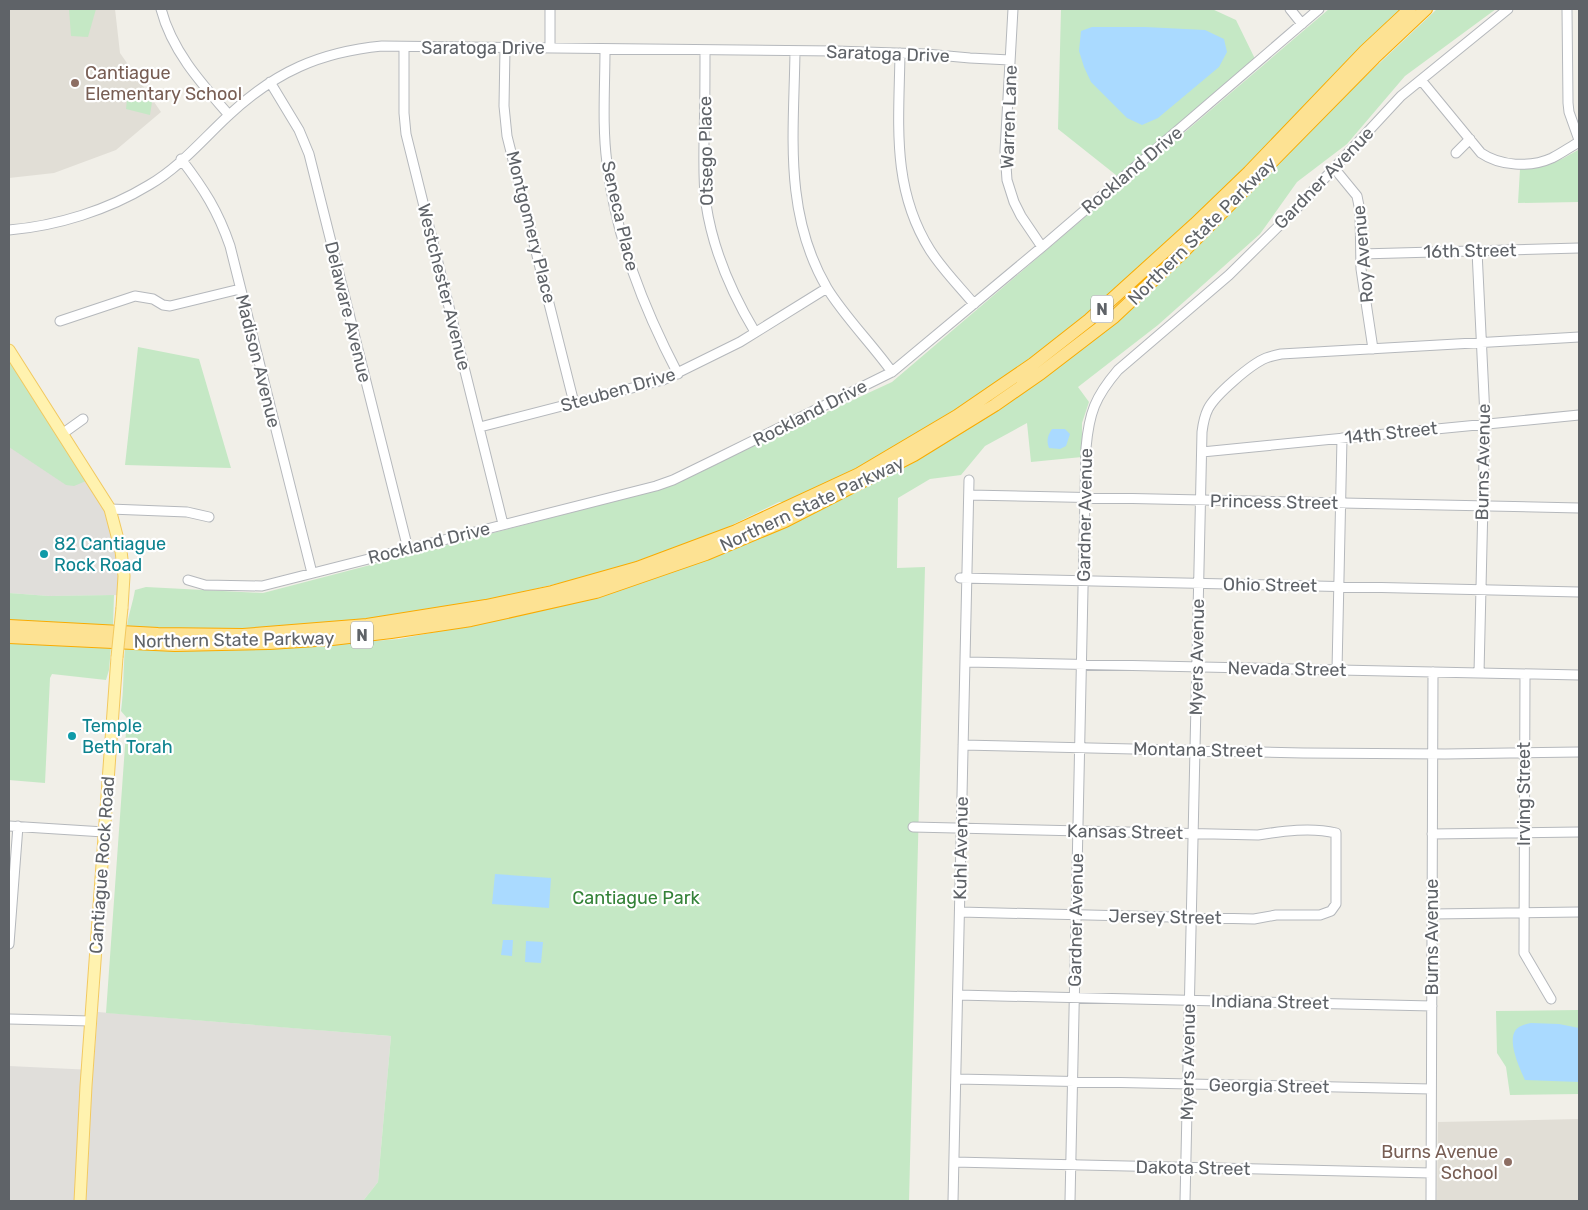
<svg xmlns="http://www.w3.org/2000/svg" width="1588" height="1210" font-family="Rubik,sans-serif">
  <style>
    .industrial { fill: #e0deda }
    .education { fill: #e1ded6 }
    .green { fill: #c5e8c5 }
    .water { fill: #aadaff }
    .lines { fill: none; stroke-linecap: round; stroke-linejoin: round }
    .minor-casing { stroke: #b5b8bc; stroke-width: 11 }
    .major-casing { stroke: #f2c960; stroke-width: 13 }
    .highway-casing { stroke: #f9ab00; stroke-width: 14 }
    .minor { stroke: #fff; stroke-width: 9 }
    .major { stroke: #fff2af; stroke-width: 11 }
    .highway { stroke: #fde293; stroke-width: 12 }
    .major-bridge-casing { stroke: #f2c960; stroke-width: 13; stroke-linecap: butt }
    .major-bridge { stroke: #fff2af; stroke-width: 11 }
    .education-dot { fill: #8d6e63; stroke: #fff; stroke-width: 2 }
    .culture-dot { fill: #0f9aa8; stroke: #fff; stroke-width: 2 }
    .labels { text-anchor: middle; stroke-width: 4.5; stroke-linejoin: round; paint-order: stroke }
    .shield { fill: #fff; stroke: #8f9295; stroke-width: 1 }
    .shield-label { font-size: 16px; font-weight: bold; fill: #5f6368 }
    .street-label { font-size: 18px; fill: #5f6368; stroke: #fff }
    .education-label { font-size: 18px; fill: #785e54; stroke: #fff; text-anchor: start }
    .culture-label { font-size: 18px; fill: #0d838f; stroke: #fff; text-anchor: start }
    .park-label { font-size: 18px; fill: #348238; stroke: #fff }
  </style>
  <rect width="100%" height="100%" fill="#f1efe8"/>
  <path class="industrial" d="M9 350 110 509 123 595 49 596 9 593Z
    M98 1012 391 1036 378 1182 363 1201H9V1066L93 1070Z"/>
  <path class="education" d="M9 9H115L120 53 161 112 116 150 54 173 9 178Z
    M1579 1119V1201H1437L1438 1122Z"/>
  <path class="green" d="M69 9H96L88 37 71 36Z
    M1061 9H1212L1236 20 1257 63 1121 179 1058 129Z
    M1329 9H1403L1203 212 1069 332 1015 371 910 439 845 475 789 502H779L730 526 731 551 778 529 1029 387 1335 105 1437 9H1496L1405 76 1347 144 1297 182 1260 234 1158 325 1078 387 1089 402 1082 423V457L1031 462 1027 423 985 446 961 475 930 479 898 498 897 568 925 567 909 1201H363L378 1182 391 1036 106 1013 127 718 121 711C124 690 123 669 125 648L310 646 399 639 519 616 600 595 703 561 696 540 606 572 488 600 370 620 289 627 198 630 127 627C128 615 133 603 135 590L146 587 263 593 658 490 892 382Z
    M128 90 147 94 152 102 150 115 126 109Z
    M1578 150 1579 202 1518 203 1520 169 1562 159Z
    M138 347 199 359 231 468 125 465Z
    M9 349 91 479 74 486 66 485 9 447Z
    M9 593 49 596 114 595 113 627 9 622Z
    M9 642 111 647 109 670 106 680 52 674 50 678 45 783 9 780Z
    M1579 1010V1094L1510 1095 1506 1067 1497 1053 1496 1011Z"/>
  <path class="water" d="M1092 27H1145L1205 30 1224 39 1227 52 1219 67 1158 118 1142 125 1127 118 1091 82 1084 67 1079 51 1081 31Z
    M1052 429H1065L1070 434 1066 446 1060 449 1049 448C1046 440 1048 435 1052 429Z
    M495 874 551 878 549 908 492 904Z
    M503 940H513L512 956 501 955Z
    M526 941 543 942 541 963 525 962Z
    M1531 1023 1559 1024 1579 1028V1082L1525 1080C1520 1069 1504 1036 1519 1027 1522 1025 1527 1024 1531 1023Z"/>
  <g class="lines">
    <defs>
      <path id="minor" d="M161 9C172 51 201 83 229 115
        M1013 9 1005 151 1007 180 1014 202 1021 216 1042 247
        M1290 9 1302 24
        M1567 9 1568 103 1569 112 1579 140
        M404 47V113L406 134 503 524
        M505 48 504 106 507 136 574 403
        M550 48V9
        M605 49C605 87 602 126 607 163 616 238 643 307 678 374
        M705 50C705 80 705 109 704 138 704 160 703 182 706 204 713 251 731 292 755 332
        M795 51C794 133 783 213 827 288 844 316 872 344 892 372
        M900 53C899 123 891 188 930 250 942 269 959 286 974 304
        M1421 80 1481 153C1500 166 1530 168 1552 158 1562 153 1570 147 1579 142
        M270 82 299 130 309 154 408 549
        M1456 153 1470 139
        M181 159C204 189 218 211 230 246L312 573
        M1334 168 1357 196 1360 211 1361 269 1373 349
        M9 230C57 226 108 210 149 185 180 167 203 139 229 115 275 72 320 52 382 46L836 51 926 54 970 58 1010 60
        M1477 251 1485 417 1479 673
        M1361 254 1579 248
        M60 321 135 296 153 299 163 305 170 306 240 289
        M480 427 663 380 740 342 827 288
        M62 434 83 419
        M1202 452 1579 415
        M969 495 1579 508
        M110 509 187 512 209 517
        M960 578 1579 592
        M188 580 205 585 262 586 656 486 673 480 714 460 892 372 1042 247 1319 9
        M965 662 1579 675
        M1337 670 1342 438
        M1525 674 1524 953 1551 999
        M963 745 1303 753 1445 754 1579 752
        M9 826 104 832
        M913 827 1258 835C1283 831 1311 827 1336 833V904L1331 911 1320 915H1276L1254 919 960 912
        M1432 834 1579 832
        M1432 914 1579 912
        M9 944 18 826
        M958 995 1432 1006
        M9 1019 91 1021
        M956 1079 1431 1089
        M954 1162 1431 1173
        M953 1201 969 480
        M1070 1201 1086 448C1089 413 1095 397 1118 370L1229 275 1297 208 1401 96 1508 9
        M1185 1201 1202 432C1203 424 1204 417 1208 409 1215 395 1251 364 1266 358 1271 356 1276 355 1281 354L1579 337
        M1431 1201 1433 672"/>
      <path id="major" d="M9 350 110 509 121 551 124 576 122 608
        M80 1201 86 1086 117 657"/>
      <path id="highway" d="M9 626 158 634 243 635 367 625 486 606 552 592 637 568 736 531 859 474 957 416 1033 364 1089 320 1195 224 1249 172 1365 51 1410 9
        M9 637 175 645 269 643 332 639 391 632 471 620 596 592 706 554 785 521 914 455 995 405 1041 373 1114 317 1181 254 1374 58 1426 9"/>
    </defs>
    <use href="#minor" class="minor-casing"/>
    <use href="#major" class="major-casing"/>
    <use href="#highway" class="highway-casing"/>
    <use href="#minor" class="minor"/>
    <use href="#major" class="major"/>
    <use href="#highway" class="highway"/>
    <defs>
      <path id="major-bridge" d="M117 657 122 608"/>
    </defs>
    <use href="#major-bridge" class="major-bridge-casing"/>
    <use href="#major-bridge" class="major-bridge"/>
  </g>
  <g class="education-dot">
    <circle cx="75" cy="83" r="5"/>
    <circle cx="1508" cy="1162" r="5"/>
  </g>
  <g class="culture-dot">
    <circle cx="44" cy="554" r="5"/>
    <circle cx="72" cy="736" r="5"/>
  </g>
  <g class="labels">
    <g class="shield">
      <rect x="1091" y="295.5" width="22" height="27" rx="4"/>
      <rect x="351" y="621.5" width="22" height="27" rx="4"/>
    </g>
    <g class="shield-label">
      <text x="1102" y="315">N</text>
      <text x="362" y="641">N</text>
    </g>
    <g class="street-label">
      <text x="483" y="54">Saratoga Drive</text>
      <text transform="translate(888 54) rotate(2)" y="6">Saratoga Drive</text>
      <text transform="translate(1009 117) rotate(-88)" y="6">Warren Lane</text>
      <text transform="translate(706 151) rotate(-91)" y="6">Otsego Place</text>
      <text transform="translate(1132 170) rotate(-40)" y="6">Rockland Drive</text>
      <text transform="translate(1324 178) rotate(-46)" y="6">Gardner Avenue</text>
      <text transform="translate(620 216) rotate(77)" y="6">Seneca Place</text>
      <text transform="translate(531 227) rotate(76)" y="6">Montgomery Place</text>
      <text transform="translate(1202 231) rotate(-45)" y="6">Northern State Parkway</text>
      <text transform="translate(1470 251) rotate(-1)" y="6">16th Street</text>
      <text transform="translate(1363 254) rotate(-95)" y="6">Roy Avenue</text>
      <text transform="translate(444 287) rotate(76)" y="6">Westchester Avenue</text>
      <text transform="translate(348 312) rotate(76)" y="6">Delaware Avenue</text>
      <text transform="translate(258 361) rotate(76)" y="6">Madison Avenue</text>
      <text transform="translate(618 390) rotate(-16)" y="6">Steuben Drive</text>
      <text transform="translate(810 413) rotate(-27)" y="6">Rockland Drive</text>
      <text transform="translate(1391 433) rotate(-6)" y="6">14th Street</text>
      <text transform="translate(1483 462) rotate(-89)" y="6">Burns Avenue</text>
      <text transform="translate(1274 502) rotate(1)" y="6">Princess Street</text>
      <text transform="translate(812 504) rotate(-25)" y="6">Northern State Parkway</text>
      <text transform="translate(1085 515) rotate(-89)" y="6">Gardner Avenue</text>
      <text transform="translate(429 543) rotate(-14)" y="6">Rockland Drive</text>
      <text transform="translate(1270 585) rotate(1)" y="6">Ohio Street</text>
      <text transform="translate(234 640) rotate(-1)" y="6">Northern State Parkway</text>
      <text transform="translate(1197 657) rotate(-89)" y="6">Myers Avenue</text>
      <text transform="translate(1287 669) rotate(1)" y="6">Nevada Street</text>
      <text transform="translate(1198 750) rotate(1)" y="6">Montana Street</text>
      <text transform="translate(1524 794) rotate(-90)" y="6">Irving Street</text>
      <text transform="translate(1125 832) rotate(1)" y="6">Kansas Street</text>
      <text transform="translate(961 848) rotate(-89)" y="6">Kuhl Avenue</text>
      <text transform="translate(102 865) rotate(-86)" y="6">Cantiague Rock Road</text>
      <text transform="translate(1165 917) rotate(1)" y="6">Jersey Street</text>
      <text transform="translate(1076 920) rotate(-89)" y="6">Gardner Avenue</text>
      <text transform="translate(1432 937) rotate(-90)" y="6">Burns Avenue</text>
      <text transform="translate(1270 1002) rotate(1)" y="6">Indiana Street</text>
      <text transform="translate(1188 1062) rotate(-89)" y="6">Myers Avenue</text>
      <text transform="translate(1269 1086) rotate(1)" y="6">Georgia Street</text>
      <text transform="translate(1193 1168) rotate(1)" y="6">Dakota Street</text>
    </g>
    <g class="education-label">
      <text x="85" y="79">Cantiague<tspan x="85" dy="21">Elementary School</tspan></text>
      <text x="1498" y="1158" text-anchor="end">Burns Avenue<tspan x="1498" dy="21">School</tspan></text>
    </g>
    <g class="culture-label">
      <text x="54" y="550">82 Cantiague<tspan x="54" dy="21">Rock Road</tspan></text>
      <text x="82" y="732">Temple<tspan x="82" dy="21">Beth Torah</tspan></text>
    </g>
    <g class="park-label">
      <text x="636" y="904">Cantiague Park</text>
    </g>
  </g>
  <rect width="1588" height="1210" fill="none" stroke="#5f6368" stroke-width="20"/>
</svg>
